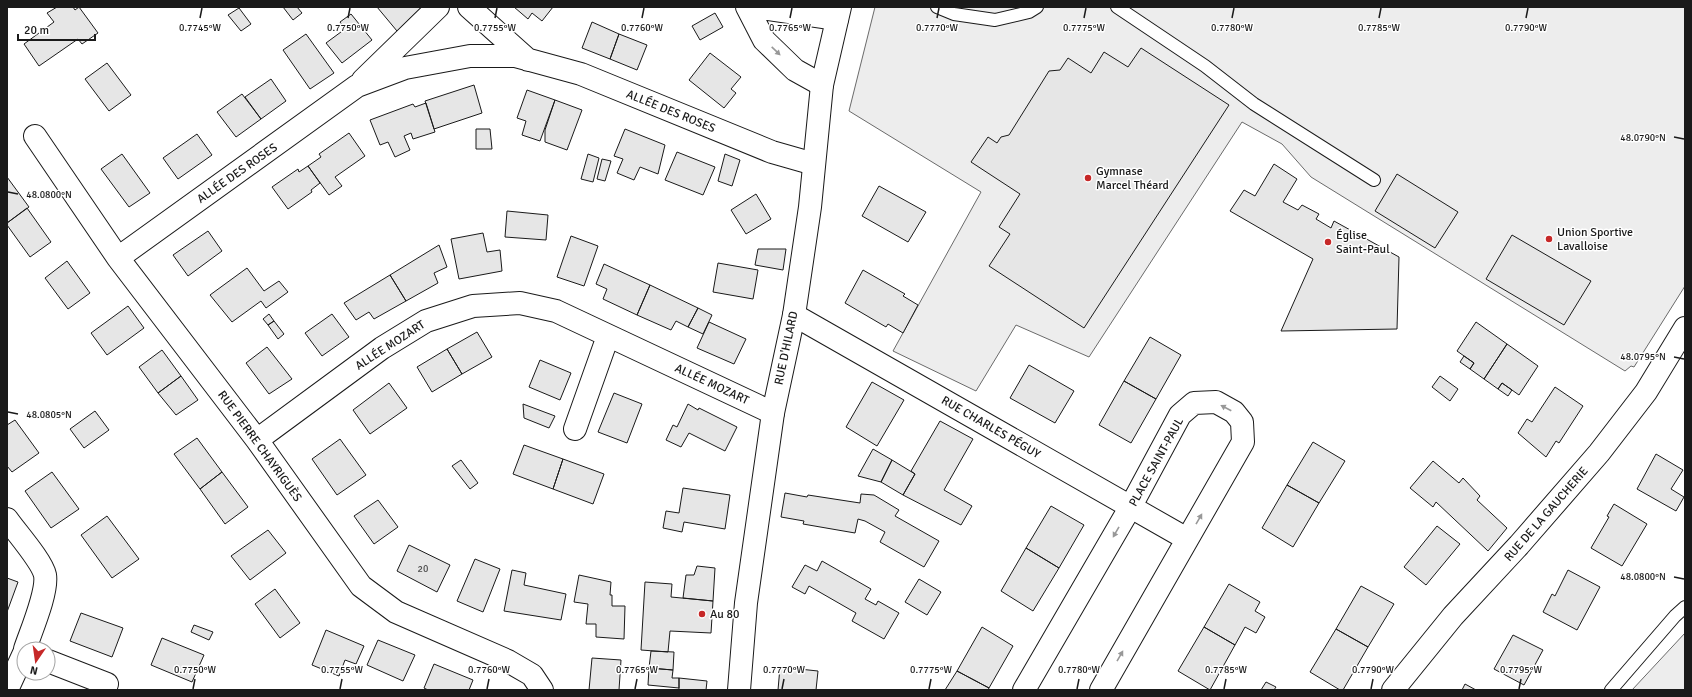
<svg xmlns="http://www.w3.org/2000/svg" width="1692" height="697" font-family="Signika,sans-serif">
  <style>
    .built { fill: #ededed; stroke: #6a6a6a }
    .building { fill: #e6e6e6; stroke: #1a1a1a }
    .lines { fill: none; stroke-linecap: round; stroke-linejoin: round }
    .service-casing { stroke: #1a1a1a; stroke-width: 14 }
    .minor-casing { stroke: #1a1a1a; stroke-width: 24 }
    .tertiary-casing { stroke: #1a1a1a; stroke-width: 24 }
    .service { stroke: #fff; stroke-width: 12 }
    .minor { stroke: #fff; stroke-width: 22 }
    .tertiary { stroke: #fff; stroke-width: 22 }
    .oneway { fill: #989898 }
    .ticks { fill: none; stroke: #1a1a1a; stroke-width: 1.5 }
    .poi-dot { fill: #c62828; stroke: #fff; stroke-width: 1.5 }
    .labels { text-anchor: middle; stroke-width: 3; stroke-linejoin: round; paint-order: stroke }
    .number-label { font-size: 10px; fill: #4d4d4d }
    .street-label { font-size: 12px; fill: #1a1a1a; stroke: #fff }
    .poi-label { font-size: 12px; fill: #1a1a1a; stroke: #fff; text-anchor: start }
    .ticks-label { font-size: 10px; text-anchor: middle; fill: #1a1a1a; stroke: #fff; stroke-width: 3; stroke-linejoin: round; paint-order: stroke }
  </style>
  <rect width="100%" height="100%" fill="#fff"/>
  <path class="built" d="M875 7H1685V286L1634 367 1631 366 1625 371 1311 177 1282 144 1242 122 1089 357 1016 325 976 391 893 351 981 192 849 111Z
    M1685 633V690H1632Z"/>
  <path class="building" d="M57 7H73L75 10 79 7 98 33 82 44 78 39 39 66 24 44 54 22 47 13Z
    M283 7H297L302 13 293 20Z
    M377 7H422L397 31Z
    M514 7H553L542 21 532 13 528 19Z
    M239 8 251 24 241 31 228 15Z
    M715 13 723 27 700 40 692 26Z
    M351 14 372 40 342 63 326 43 345 29 340 22Z
    M592 22 619 34 610 59 582 48Z
    M306 34 334 73 310 89 283 50Z
    M619 34 647 45 637 70 610 59Z
    M1141 48 1229 105 1084 328 989 266 1010 234 999 227 1020 194 971 162 988 137 997 143 1001 137 1009 135 1049 71 1060 70 1068 58 1091 73 1104 52 1128 67Z
    M710 53 741 77 731 89 736 93 724 108 689 80Z
    M107 63 131 95 109 111 85 79Z
    M271 79 286 101 261 119 245 97Z
    M474 85 482 113 434 129 425 101Z
    M527 90 555 100 540 141 522 135 526 121 517 118Z
    M242 94 261 119 236 137 217 112Z
    M555 100 582 110 567 150 545 142V130Z
    M426 103 435 132 413 139 411 133 404 136 410 150 395 157 388 142 380 145 370 120 413 104 415 107Z
    M476 129H490L492 149H476Z
    M625 129 665 145 658 174 640 167 634 180 617 173 623 159 614 156Z
    M349 133 365 156 335 177 342 186 329 195 308 166 321 157 319 154Z
    M197 134 212 155 178 179 163 158Z
    M677 152 715 167 703 195 665 180Z
    M122 154 150 193 129 207 101 169Z
    M588 154 599 158 593 182 581 179Z
    M725 154 740 160 732 186 718 181Z
    M602 159 611 161 605 181 597 179Z
    M1274 164 1297 179 1283 202 1298 210 1302 205 1319 214 1316 219 1331 228 1334 221 1399 257 1397 329 1281 331 1313 259 1230 211 1244 190 1255 196Z
    M308 166 320 183 311 190 312 192 288 209 272 187 298 169 299 172Z
    M1397 174 1458 212 1435 248 1375 211Z
    M7 177 29 207 7 223Z
    M879 186 926 212 908 242 862 216Z
    M756 194 771 219 746 234 731 210Z
    M27 208 51 242 30 257 7 225V223Z
    M507 211 548 215 546 240 505 237Z
    M208 231 222 251 188 276 173 255Z
    M483 233 487 252 500 250 502 271 459 279 451 239Z
    M1512 235 1591 281 1564 325 1486 279Z
    M571 236 598 246 584 286 557 277Z
    M439 245 447 267 434 273 438 283 406 301 390 275Z
    M758 249H786L783 270 755 265Z
    M67 261 90 293 68 309 45 278Z
    M718 263 758 270 753 299 713 292Z
    M604 264 650 285 637 315 603 299 607 289 596 284Z
    M247 268 264 291 279 281 288 292 266 308 261 301 232 322 210 295Z
    M863 270 905 294 903 296 918 305 903 333 888 324 886 327 845 303Z
    M390 275 406 301 374 319 369 312 356 320 344 303Z
    M650 285 698 308 688 327 676 321 671 330 637 315Z
    M128 306 144 328 107 355 91 333Z
    M698 308 712 315 703 334 688 327Z
    M269 314 274 321 268 325 263 319Z
    M332 314 349 337 322 356 305 333Z
    M274 321 284 334 278 339 268 325Z
    M709 322 746 339 734 364 697 348Z
    M1476 322 1507 344 1484 379 1470 369 1474 363 1457 351Z
    M477 332 492 357 462 374 447 349Z
    M1150 337 1181 355 1156 399 1124 381Z
    M1507 344 1538 366 1519 395 1502 383 1498 389 1484 379Z
    M267 347 292 379 269 394 246 363Z
    M447 349 462 374 432 392 417 367Z
    M162 350 181 376 158 393 139 367Z
    M1464 356 1474 363 1470 369 1460 362Z
    M540 360 571 373 560 400 529 387Z
    M1029 365 1074 391 1055 423 1010 398Z
    M181 376 198 400 176 415 158 393Z
    M1440 376 1458 389 1450 401 1432 387Z
    M1124 381 1156 399 1131 443 1099 425Z
    M872 382 904 400 877 446 846 427Z
    M389 383 407 408 370 434 353 410Z
    M1502 383 1512 390 1508 396 1498 389Z
    M1555 387 1583 406 1559 443 1556 441 1546 457 1518 433 1527 419 1532 422Z
    M614 393 642 404 627 443 598 432Z
    M523 404 555 416 549 428 524 418Z
    M688 404 698 410 699 408 737 427 725 451 689 433 681 447 666 440 673 425 677 427Z
    M95 411 109 430 84 448 70 429Z
    M15 420 39 453 12 472 7 466V425Z
    M940 421 973 439 944 490 972 506 961 525 903 495 915 474 911 471Z
    M197 438 222 472 200 489 174 454Z
    M340 439 366 475 337 495 312 459Z
    M1313 442 1345 461 1319 503 1287 485Z
    M524 445 563 459 553 489 513 474Z
    M873 449 892 460 881 482 858 476Z
    M1656 454 1683 470 1671 489 1684 497 1676 511 1637 489Z
    M563 459 604 474 593 504 553 489Z
    M461 460 478 483 470 489 452 466Z
    M892 460 915 474 903 495 881 482Z
    M1433 461 1459 483 1463 478 1480 496 1477 500 1507 528 1488 551 1436 502 1433 507 1410 488Z
    M52 472 79 509 51 528 25 491Z
    M222 472 248 507 225 524 200 489Z
    M1287 485 1319 503 1293 547 1262 528Z
    M683 488 730 495 725 529 684 522 682 532 663 528 666 511 679 513Z
    M785 493 807 497 808 495 860 503 861 494 874 495 899 510 895 516 939 541 924 567 880 542 885 532 865 521 858 519 855 533 803 524 804 521 781 517Z
    M378 500 398 527 374 544 354 516Z
    M1614 504 1647 524 1622 566 1591 548 1609 517 1607 516Z
    M1051 506 1084 525 1059 568 1026 548Z
    M107 516 139 559 112 578 81 535Z
    M1437 526 1460 544 1426 585 1404 567Z
    M268 530 286 553 250 580 231 556Z
    M409 545 450 565 437 592 397 571Z
    M1026 548 1059 568 1033 611 1001 591Z
    M475 559 500 569 483 612 457 601Z
    M822 561 871 589 865 599 876 605 878 601 899 613 884 639 852 621 856 613 809 586 805 594 792 587 805 565 817 571Z
    M697 566 715 568 713 601 683 598 686 575H694Z
    M512 570 526 573 524 585 566 594 561 620 504 611Z
    M1568 570 1600 587 1577 630 1543 612 1552 594 1555 596Z
    M579 575 611 582 610 595H612V606H625L624 639 596 637V624H586L588 604 574 602Z
    M7 578 18 582 7 612Z
    M919 579 941 592 927 615 905 602Z
    M645 582 672 584 671 597 713 601 711 633 670 631 668 652 641 650Z
    M1229 584 1260 602 1255 611 1265 617 1256 633 1245 627 1235 645 1204 627Z
    M1361 586 1394 604 1368 647 1336 629Z
    M275 589 300 623 280 638 255 604Z
    M81 613 123 628 112 657 70 641Z
    M194 625 213 632 209 640 191 632Z
    M982 627 1013 646 989 688 957 671Z
    M1204 627 1235 645 1210 690 1178 671Z
    M1336 629 1368 647 1343 690H1340L1310 672Z
    M326 630 364 646 356 664 345 660 339 676 312 665Z
    M1513 635 1543 650 1524 685 1494 669Z
    M162 638 204 655 192 682 151 665Z
    M378 640 415 655 403 681 367 665Z
    M651 651 674 652 673 670 649 668Z
    M592 658 621 660 619 690H589Z
    M434 664 473 680 469 690H428L424 688Z
    M780 667 818 671 816 690H778Z
    M649 668 673 670 672 678H679V688L648 685Z
    M957 671 989 688 988 690H945Z
    M679 678 707 681 706 690H679Z
    M1266 682 1276 687 1274 690H1261Z
    M1465 684 1476 690H1462Z"/>
  <g class="lines">
    <defs>
      <path id="service" d="M937 7 954 14 995 20 1029 12 1037 7
        M1117 7 1205 66 1254 104 1374 180
        M1611 690 1675 616 1685 607"/>
      <path id="minor" d="M469 7 528 60
        M747 7 764 40 795 70 822 85
        M754 7 837 19
        M363 80 438 7
        M35 136 118 258 257 440 361 586 396 612 508 661 532 675 542 690
        M118 258 357 86 405 68 470 56H515L581 74 772 152 814 164
        M794 315 1187 539
        M575 429 608 336
        M257 440 382 348 426 321 473 306 520 303 556 311 773 413
        M7 519C16 532 42 561 45 575 48 592 31 631 25 649
        M48 661 107 684 104 690
        M7 690 24 653
        M1024 690 1131 506 1180 415 1194 403 1216 402 1234 412 1242 422 1243 442 1101 690"/>
      <path id="tertiary" d="M739 690 746 603 773 413 794 315 810 207 822 85 840 7
        M1393 690 1453 616 1519 545 1599 453 1646 392 1685 328"/>
    </defs>
    <use href="#service" class="service-casing"/>
    <use href="#minor" class="minor-casing"/>
    <use href="#tertiary" class="tertiary-casing"/>
    <use href="#service" class="service"/>
    <use href="#minor" class="minor"/>
    <use href="#tertiary" class="tertiary"/>
  </g>
  <defs><path id="oneway-solid" d="M-6-.8H1V-3.2L6.5 0L1 3.2V.8H-6Z"/></defs>
  <g class="oneway">
    <use href="#oneway-solid" transform="translate(776 51) rotate(44)"/>
    <use href="#oneway-solid" transform="translate(1226 408) rotate(-152)"/>
    <use href="#oneway-solid" transform="translate(1199 519) rotate(-60)"/>
    <use href="#oneway-solid" transform="translate(1116 532) rotate(120)"/>
    <use href="#oneway-solid" transform="translate(1120 656) rotate(-60)"/>
  </g>
  <path class="ticks" d="M200 18 202 8M348 18 350 8M495 18 497 8M642 18 644 8M790 18 792 8M937 18 939 8M1084 18 1086 8M1232 18 1234 8M1379 18 1381 8M1526 18 1528 8M1674 137 1684 139M8 192 18 194M1674 357 1684 359M8 412 18 414M1674 577 1684 579M193 689 195 679M340 689 342 679M487 689 489 679M635 689 637 679M782 689 784 679M929 689 931 679M1077 689 1079 679M1224 689 1226 679M1371 689 1373 679M1519 689 1521 679"/>
  <g class="poi-dot">
    <circle cx="1088" cy="178" r="4"/>
    <circle cx="1549" cy="239" r="4"/>
    <circle cx="1328" cy="242" r="4"/>
    <circle cx="702" cy="614" r="4"/>
  </g>
  <g class="labels">
    <g class="number-label">
      <text x="423" y="572">20</text>
    </g>
    <g class="street-label">
      <text transform="translate(671 111) rotate(22)" y="4">ALLÉE DES ROSES</text>
      <text transform="translate(237 173) rotate(-35)" y="4">ALLÉE DES ROSES</text>
      <text transform="translate(390 345) rotate(-33)" y="4">ALLÉE MOZART</text>
      <text transform="translate(786 348) rotate(-78)" y="4">RUE D'HILARD</text>
      <text transform="translate(712 384) rotate(25)" y="4">ALLÉE MOZART</text>
      <text transform="translate(991 427) rotate(30)" y="4">RUE CHARLES PÉGUY</text>
      <text transform="translate(260 446) rotate(54)" y="4">RUE PIERRE CHAYRIGUÈS</text>
      <text transform="translate(1156 462) rotate(-61)" y="4">PLACE SAINT-PAUL</text>
      <text transform="translate(1546 514) rotate(-49)" y="4">RUE DE LA GAUCHERIE</text>
    </g>
    <g class="poi-label">
      <text x="1096" y="175">Gymnase<tspan x="1096" dy="14">Marcel Théard</tspan></text>
      <text x="1557" y="236">Union Sportive<tspan x="1557" dy="14">Lavalloise</tspan></text>
      <text x="1336" y="239">Église<tspan x="1336" dy="14">Saint-Paul</tspan></text>
      <text x="710" y="618">Au 80</text>
    </g>
  </g>
  <g class="ticks-label">
    <text x="200" y="31">0.7745°W</text>
    <text x="348" y="31">0.7750°W</text>
    <text x="495" y="31">0.7755°W</text>
    <text x="642" y="31">0.7760°W</text>
    <text x="790" y="31">0.7765°W</text>
    <text x="937" y="31">0.7770°W</text>
    <text x="1084" y="31">0.7775°W</text>
    <text x="1232" y="31">0.7780°W</text>
    <text x="1379" y="31">0.7785°W</text>
    <text x="1526" y="31">0.7790°W</text>
    <text x="1643" y="141">48.0790°N</text>
    <text x="49" y="198">48.0800°N</text>
    <text x="1643" y="360">48.0795°N</text>
    <text x="49" y="418">48.0805°N</text>
    <text x="1643" y="580">48.0800°N</text>
    <text x="195" y="673">0.7750°W</text>
    <text x="342" y="673">0.7755°W</text>
    <text x="489" y="673">0.7760°W</text>
    <text x="637" y="673">0.7765°W</text>
    <text x="784" y="673">0.7770°W</text>
    <text x="931" y="673">0.7775°W</text>
    <text x="1079" y="673">0.7780°W</text>
    <text x="1226" y="673">0.7785°W</text>
    <text x="1373" y="673">0.7790°W</text>
    <text x="1521" y="673">0.7795°W</text>
  </g>
  <rect width="1692" height="697" fill="none" stroke="#1a1a1a" stroke-width="16"/>
  <g transform="translate(36 661) rotate(193)"><circle r="19" fill="#ffffff" stroke="#a3a3a3"/>
  <path d="M0-3L7 15L0 10L-7 15Z" fill="#c62828"/>
  <text y="-6" font-size="11" font-weight="bold" text-anchor="middle" fill="#1a1a1a">N</text>
  </g>
  <path d="M18 34v6h77v-6" fill="none" stroke="#1a1a1a" stroke-width="2"/>
  <text x="24" y="34" font-size="12" fill="#1a1a1a" stroke="#ffffff" stroke-width="3" paint-order="stroke">20 m</text>
</svg>
